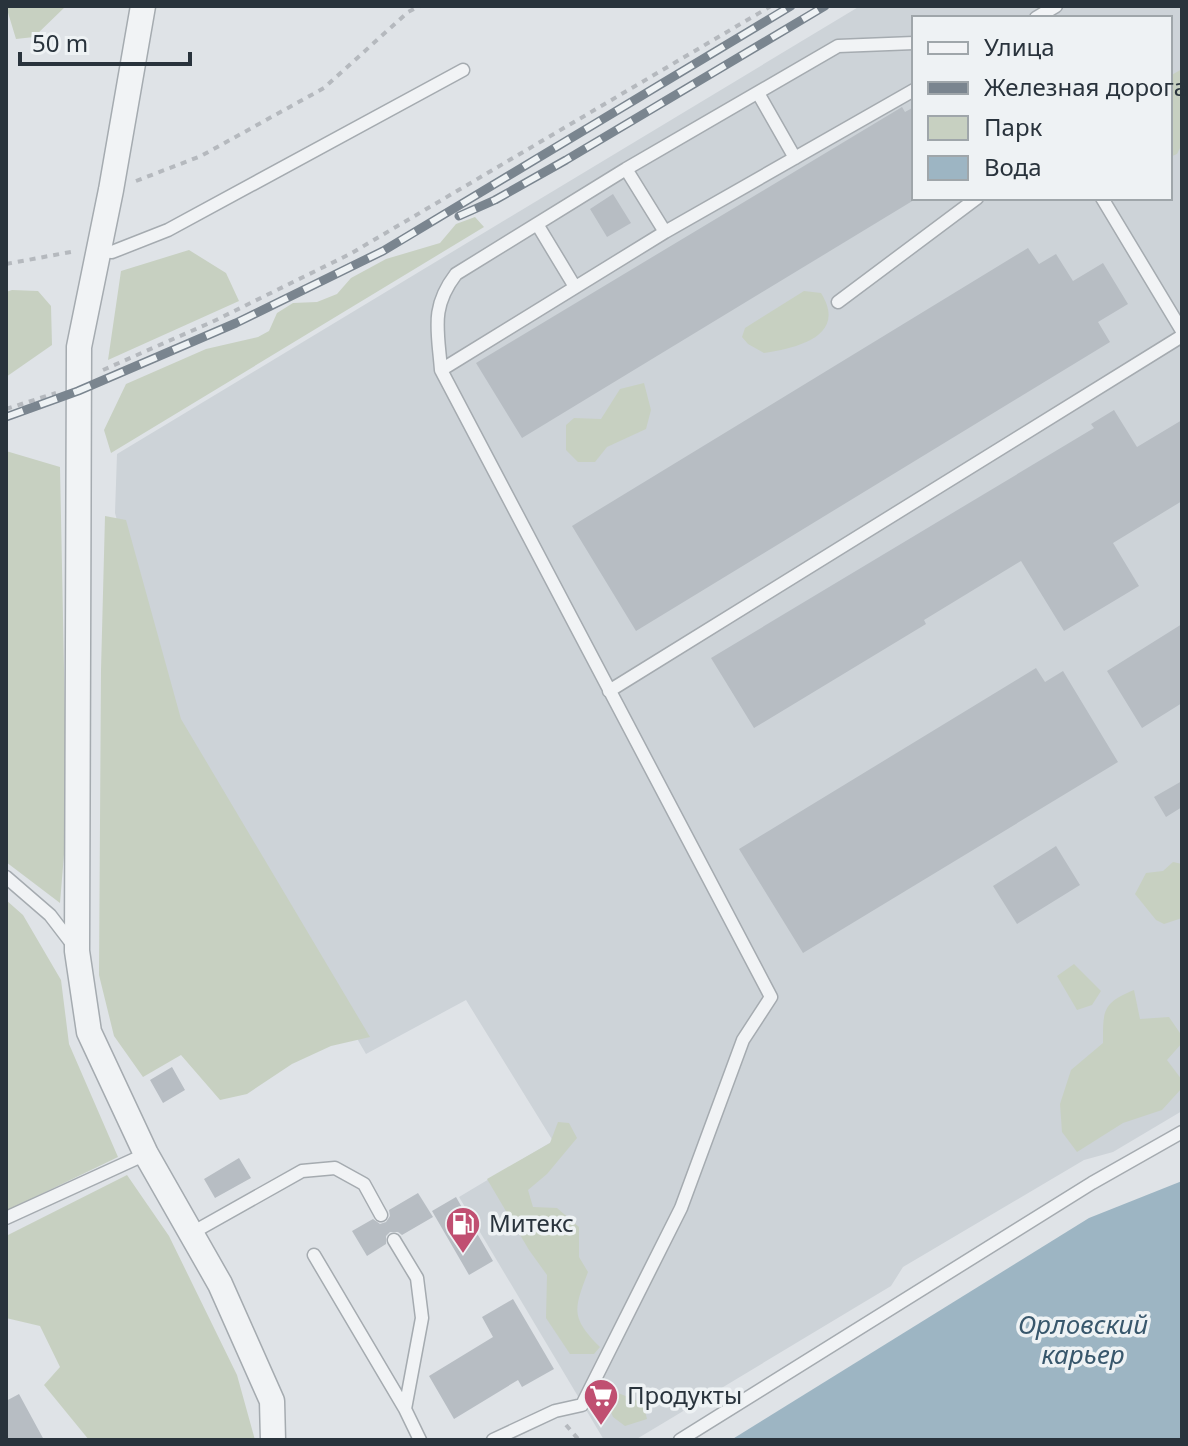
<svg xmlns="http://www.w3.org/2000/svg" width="1188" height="1446" font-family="'Noto Sans',sans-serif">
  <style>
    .built { fill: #cdd3d8; fill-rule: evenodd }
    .green { fill: #c7d0c1 }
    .water { fill: #9db5c3 }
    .building { fill: #b7bdc3 }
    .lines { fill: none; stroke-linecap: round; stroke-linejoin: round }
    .service-casing { stroke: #a5abb0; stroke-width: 15 }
    .minor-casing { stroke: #a5abb0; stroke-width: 27 }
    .path { stroke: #b5b9be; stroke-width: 4; stroke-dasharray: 6 6; stroke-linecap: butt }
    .service { stroke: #f1f3f5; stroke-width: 12 }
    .minor { stroke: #f1f3f5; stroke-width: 24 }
    .rail-casing { stroke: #7a858f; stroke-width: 9 }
    .rail { stroke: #eef2f4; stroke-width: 6; stroke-dasharray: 18; stroke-linecap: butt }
    .labels { text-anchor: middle; stroke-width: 7; stroke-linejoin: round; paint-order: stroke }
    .poi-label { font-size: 24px; fill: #29333c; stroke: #eef2f4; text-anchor: start }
    .water-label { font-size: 26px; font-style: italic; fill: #38576c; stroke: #eef2f4 }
  </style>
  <rect width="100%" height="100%" fill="#dfe3e7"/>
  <path class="built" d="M860 6H1182V1111L1113 1152 1084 1160 903 1267 891 1286 635 1440H604L459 1197 553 1141 466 1000 366 1054 171 718 115 513 117 454ZM914 18H1170V198H914Z"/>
  <path class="green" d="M6 6H66L34 37 16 39Z
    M1182 69V144L1177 154 1170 157V76Z
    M475 217 484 227 111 453 104 430 126 384 206 349 258 337 269 331 277 313 293 303 317 302 337 294 351 278 386 259 440 243 456 224Z
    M189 250 226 273 239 301 108 360 121 271Z
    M12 290 38 291 51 306 52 345 6 377V292Z
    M804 291 821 293C848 336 797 348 764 353L748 344 742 337 745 328Z
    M644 383 651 410 646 429 607 447 595 462H578L566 450V425L574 418 601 419 620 389Z
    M6 451 60 467 67 818 60 903 6 862Z
    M105 516 126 520 181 719 370 1037 331 1046 292 1064 247 1094 220 1100 181 1055 143 1077 114 1036 99 975 101 670Z
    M1173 862 1182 864V918L1164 924 1156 920 1135 894 1146 873 1163 871Z
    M6 900 23 915 61 980 69 1044 118 1157 6 1211Z
    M1074 964 1101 991 1092 1005 1077 1010 1057 976Z
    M1134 990 1140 1019 1169 1017 1182 1036V1043L1167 1060 1182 1080V1088L1162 1110 1123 1123 1077 1152 1062 1132 1060 1104 1071 1070 1103 1043C1103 1011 1102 1003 1134 990Z
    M558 1122 569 1123 577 1138 547 1174 528 1190 533 1207 557 1208 579 1227V1257L588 1272C574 1309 570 1317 600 1347L594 1354H570L546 1318 547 1275 529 1250 487 1179 550 1143Z
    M127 1175 169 1236 237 1375 255 1440H89L44 1385 60 1367 40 1326 6 1318V1236Z
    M618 1393 643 1403 647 1419 625 1426 613 1417 608 1405Z"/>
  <path class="water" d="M1182 1181V1440H731L1089 1218Z"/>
  <path class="building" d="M902 107 905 112 914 107V200L522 438 476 363Z
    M613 194 631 223 607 237 590 209Z
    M1028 248 1039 264 1056 254 1073 281 1103 263 1128 304 1098 322 1110 342 636 631 572 526Z
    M1114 410 1137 447 1182 420V501L1113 543 1139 586 1064 631 1021 561 924 620 926 624 754 728 711 658 1094 428 1091 424Z
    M1182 624V703L1142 728 1107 671Z
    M1036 668 1045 682 1063 671 1118 762 803 953 739 849Z
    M1182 781V807L1166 817 1154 797Z
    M1056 846 1080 885 1017 924 993 886Z
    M172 1067 185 1090 163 1103 150 1080Z
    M239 1158 251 1178 215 1198 204 1179Z
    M418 1193 433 1217 402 1235 398 1232H390L386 1236V1244L367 1256 352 1231 373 1219 380 1224 386 1222 390 1216 389 1210Z
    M456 1197 493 1261 469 1275 432 1211Z
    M513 1299 554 1369 522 1387 518 1380 454 1419 429 1376 493 1337 482 1317Z
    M19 1394 44 1440H6V1401Z"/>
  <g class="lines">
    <defs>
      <path id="service" d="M1036 18 1056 6
        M758 93 795 158
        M626 169 665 232
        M1102 198 1182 331
        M537 224 575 287
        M99 251 112 252 168 230 463 70
        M838 302 977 198
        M441 370C438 330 430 308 456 274L626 169 838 46 914 43
        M609 691 1182 336
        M6 877 50 915 73 945
        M6 1218 146 1154
        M190 1234 302 1171 335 1168 364 1184 381 1215
        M394 1240 417 1278 422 1318 405 1409 420 1440
        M314 1255 405 1409
        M493 1440 555 1411 582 1405 681 1208 743 1040 771 997 441 370 665 232 914 90
        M680 1440 1092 1183 1182 1132"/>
      <path id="minor" d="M143 6 111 190 79 347 77 951 89 1032 146 1154 220 1284 272 1401 273 1440"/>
    </defs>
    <use href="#service" class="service-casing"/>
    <use href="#minor" class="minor-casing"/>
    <path class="path" d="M136 181 201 156 324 88 408 12 420 6
      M6 264 76 251
      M103 370 214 321 350 254 771 6
      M6 409 56 393
      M566 1425 579 1440"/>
    <use href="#service" class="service"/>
    <use href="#minor" class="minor"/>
    <defs>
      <path id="rail" d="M459 216 495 200 566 160 825 6
        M6 417 78 391 236 323 383 251 791 6"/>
    </defs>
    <use href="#rail" class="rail-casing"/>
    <use href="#rail" class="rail"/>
  </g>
  <defs>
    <symbol id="fuel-pin" viewBox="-11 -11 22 30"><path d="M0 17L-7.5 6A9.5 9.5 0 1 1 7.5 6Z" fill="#c04f71" stroke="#eef2f4"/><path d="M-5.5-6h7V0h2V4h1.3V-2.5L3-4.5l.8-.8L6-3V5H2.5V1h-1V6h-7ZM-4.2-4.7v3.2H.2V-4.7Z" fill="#fff"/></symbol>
    <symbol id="supermarket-pin" viewBox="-11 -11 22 30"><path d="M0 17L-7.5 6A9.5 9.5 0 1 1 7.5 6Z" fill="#c04f71" stroke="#eef2f4"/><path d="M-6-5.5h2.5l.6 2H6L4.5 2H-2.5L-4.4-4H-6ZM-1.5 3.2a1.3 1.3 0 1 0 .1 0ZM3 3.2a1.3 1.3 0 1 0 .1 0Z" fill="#fff"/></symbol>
  </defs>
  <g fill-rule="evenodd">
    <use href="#fuel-pin" x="443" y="1204" width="40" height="54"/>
    <use href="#supermarket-pin" x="581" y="1376" width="40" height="54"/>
  </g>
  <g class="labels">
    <g class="poi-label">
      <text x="489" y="1232">Митекс</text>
      <text x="627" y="1404">Продукты</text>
    </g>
    <g class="water-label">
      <text x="1083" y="1334">Орловский<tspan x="1083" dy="30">карьер</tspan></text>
    </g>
  </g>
  <rect width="1188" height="1446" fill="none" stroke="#29333c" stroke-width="16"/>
  <rect x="912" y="16" width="260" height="184" fill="#eef2f4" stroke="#9fa6aa" stroke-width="2"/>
  <rect x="928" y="42" width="40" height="12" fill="#f1f3f5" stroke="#9fa6aa" stroke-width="2"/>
  <text x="984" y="56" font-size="24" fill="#29333c">Улица</text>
  <rect x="928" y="82" width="40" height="12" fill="#7a858f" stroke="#9fa6aa" stroke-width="2"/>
  <text x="984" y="96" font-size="24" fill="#29333c">Железная дорога</text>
  <rect x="928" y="116" width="40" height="24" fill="#c7d0c1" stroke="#9fa6aa" stroke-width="2"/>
  <text x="984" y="136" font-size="24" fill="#29333c">Парк</text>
  <rect x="928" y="156" width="40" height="24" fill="#9db5c3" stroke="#9fa6aa" stroke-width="2"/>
  <text x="984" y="176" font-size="24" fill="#29333c">Вода</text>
  <path d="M20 52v12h170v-12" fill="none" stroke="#29333c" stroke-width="4"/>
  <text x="32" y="52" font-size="24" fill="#29333c" stroke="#eef2f4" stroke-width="6" paint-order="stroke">50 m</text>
</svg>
